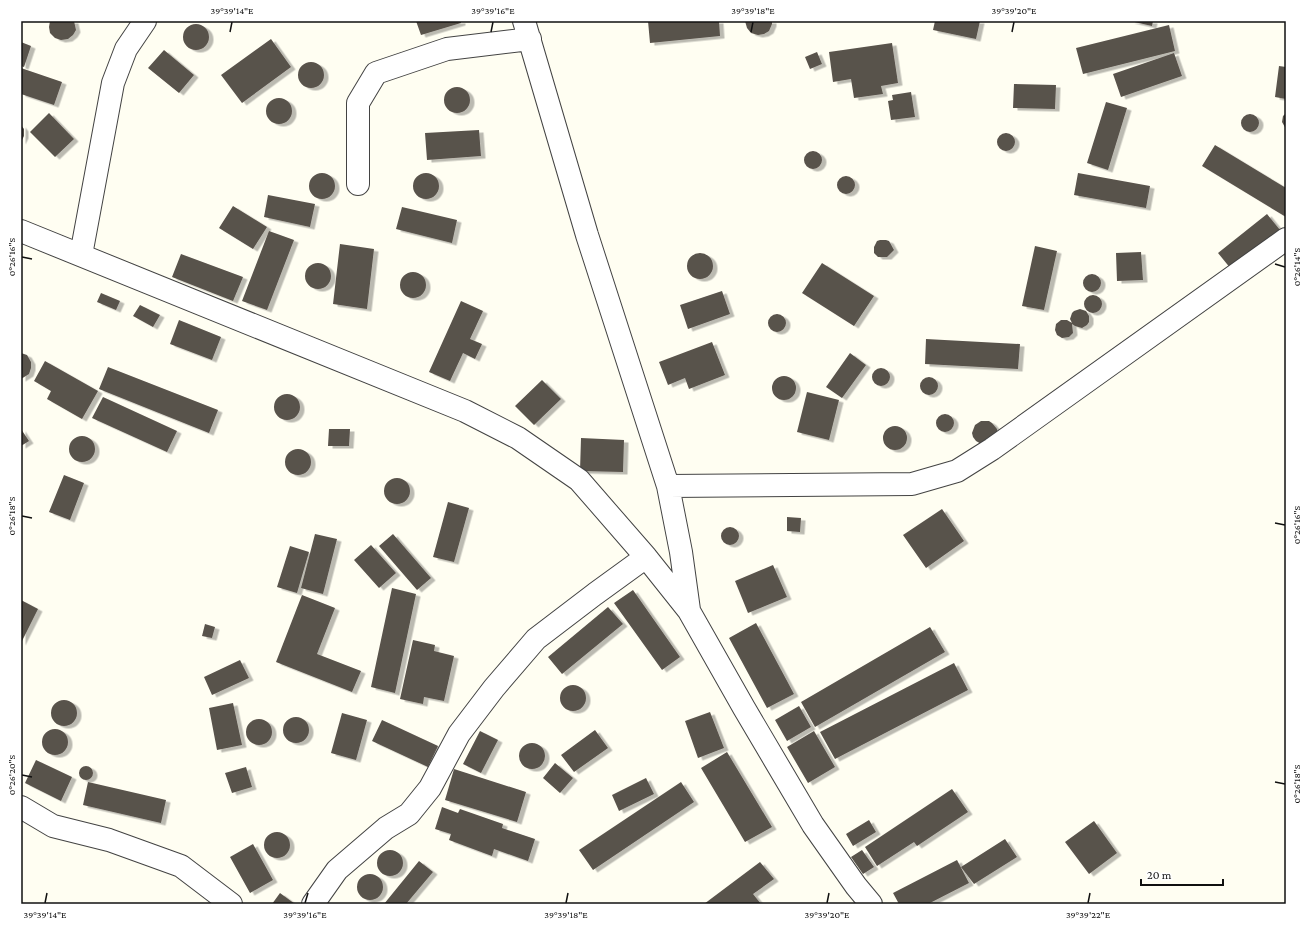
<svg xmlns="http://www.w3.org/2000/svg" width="1307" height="925" font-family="'Crimson Pro',serif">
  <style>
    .building { fill: #59524b; filter: url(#shadow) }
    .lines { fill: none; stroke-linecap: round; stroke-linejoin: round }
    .minor-casing { stroke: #434343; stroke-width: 24 }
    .minor { stroke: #fff; stroke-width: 22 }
    .ticks { fill: none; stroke: #101010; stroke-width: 1.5 }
    .neatline { fill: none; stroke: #101010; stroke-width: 1.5 }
    .ticks-label { font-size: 10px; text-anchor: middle; fill: #101010 }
  </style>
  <defs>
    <filter id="shadow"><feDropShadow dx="4.5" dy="2.5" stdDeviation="0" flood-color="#0004"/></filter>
  </defs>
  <rect width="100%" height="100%" fill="#fffef2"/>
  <path class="building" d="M50 21H74L76 30 73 35 68 39 61 40 55 38 50 33 49 27Z
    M416 21H461V23L421 35Z
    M648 21H719L720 36 650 43Z
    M745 21H772V24L769 31 764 34 758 35 751 33 747 28Z
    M935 21H980L976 39 933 30Z
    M1130 21H1153L1152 26Z
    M183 37a13 13 0 1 1 26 0a13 13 0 1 1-26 0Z
    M1169 25 1175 51 1083 74 1076 48Z
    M271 39 291 67 242 103 221 75Z
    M21 42 31 46 24 67 21 66Z
    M892 43 898 83 881 86 883 94 854 98 851 79 833 82 829 52Z
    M164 50 194 75 179 93 148 68Z
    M817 52 822 64 810 69 805 57Z
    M1174 53 1182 76 1121 97 1113 74Z
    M298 75a13 13 0 1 1 26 0a13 13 0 1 1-26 0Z
    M1279 66 1286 67V99L1275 97Z
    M21 68 62 82 54 105 21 94Z
    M1014 84 1056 85 1055 109 1013 108Z
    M444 100a13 13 0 1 1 26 0a13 13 0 1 1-26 0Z
    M911 92 915 117 891 120 888 101 893 100 892 95Z
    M266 111a13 13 0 1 1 26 0a13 13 0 1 1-26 0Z
    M1106 102 1127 108 1108 170 1087 163Z
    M49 113 74 139 55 157 30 132Z
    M1286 113V129L1282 122 1283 116Z
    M1241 123a9 9 0 1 1 18 0a9 9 0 1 1-18 0Z
    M21 125 24 129V136L21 142Z
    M479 130 481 156 427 160 425 133Z
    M997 142a9 9 0 1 1 18 0a9 9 0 1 1-18 0Z
    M1215 145 1286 188V217L1202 166Z
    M804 160a9 9 0 1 1 18 0a9 9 0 1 1-18 0Z
    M413 186a13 13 0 1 1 26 0a13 13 0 1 1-26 0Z
    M309 186a13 13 0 1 1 26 0a13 13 0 1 1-26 0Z
    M1078 173 1150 186 1146 208 1074 195Z
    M837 185a9 9 0 1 1 18 0a9 9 0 1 1-18 0Z
    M268 195 315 204 310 227 264 217Z
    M233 206 267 227 253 249 219 228Z
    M402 207 457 220 452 243 396 229Z
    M1267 214 1280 230 1231 269 1218 253Z
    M269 231 294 240 267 310 242 301Z
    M880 240H886L889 241 894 250 887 257H878L874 253V247L877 241Z
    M340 244 374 249 367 309 333 304Z
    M1035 246 1057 251 1044 310 1022 306Z
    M1141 252 1143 280 1117 281 1116 253Z
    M687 266a13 13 0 1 1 26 0a13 13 0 1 1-26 0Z
    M181 254 243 277 233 301 172 277Z
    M305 276a13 13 0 1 1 26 0a13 13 0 1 1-26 0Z
    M822 263 874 296 854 326 802 293Z
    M400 285a13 13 0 1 1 26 0a13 13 0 1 1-26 0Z
    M1083 283a9 9 0 1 1 18 0a9 9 0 1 1-18 0Z
    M722 291 730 314 688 329 680 305Z
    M101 293 120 301 116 310 97 302Z
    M1084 304a9 9 0 1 1 18 0a9 9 0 1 1-18 0Z
    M461 301 483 311 470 339 482 344 475 359 463 353 450 381 429 372Z
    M140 305 160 315 153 327 133 316Z
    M1080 309 1086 311 1089 316V322L1087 325 1082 328 1075 326 1072 324 1073 333 1069 337 1062 338 1057 335 1055 330 1056 324 1061 320H1067L1072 323 1070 319 1072 313 1074 311Z
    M768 323a9 9 0 1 1 18 0a9 9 0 1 1-18 0Z
    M179 320 221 337 212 360 170 344Z
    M926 339 1020 344 1018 369 925 364Z
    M712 342 725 375 689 389 685 378 668 385 659 362Z
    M21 353 27 355 31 362V368L29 374 21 379Z
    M850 353 866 365 842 398 826 387Z
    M45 361 98 391 82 419 47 399 51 391 34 381Z
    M108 367 218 410 209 433 99 389Z
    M872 377a9 9 0 1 1 18 0a9 9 0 1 1-18 0Z
    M772 388a12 12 0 1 1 24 0a12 12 0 1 1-24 0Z
    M920 386a9 9 0 1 1 18 0a9 9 0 1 1-18 0Z
    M542 380 561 399 534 425 515 406Z
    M807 392 839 400 829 440 797 432Z
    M274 407a13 13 0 1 1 26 0a13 13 0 1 1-26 0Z
    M103 397 177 431 167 452 92 418Z
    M936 423a9 9 0 1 1 18 0a9 9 0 1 1-18 0Z
    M981 421H989L992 423 997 429V433L983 445 976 441 973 437 972 433 975 425Z
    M883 438a12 12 0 1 1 24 0a12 12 0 1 1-24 0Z
    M21 429 29 441 21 446Z
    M329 429H350L349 446H328Z
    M69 449a13 13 0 1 1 26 0a13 13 0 1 1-26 0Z
    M581 438 624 440 623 472 580 471Z
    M285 462a13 13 0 1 1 26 0a13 13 0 1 1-26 0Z
    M64 475 84 483 70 520 49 512Z
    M384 491a13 13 0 1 1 26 0a13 13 0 1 1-26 0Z
    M448 502 469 508 454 562 433 557Z
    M942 509 964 541 926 568 903 535Z
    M787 517 801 518 800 532 787 531Z
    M721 536a9 9 0 1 1 18 0a9 9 0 1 1-18 0Z
    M315 534 337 539 323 594 301 588Z
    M393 534 431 578 417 590 379 546Z
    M371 545 396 573 379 588 354 560Z
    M290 546 309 552 297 593 277 587Z
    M773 565 787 597 748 613 735 581Z
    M392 588 416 594 395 693 371 687Z
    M633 590 680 657 662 670 614 603Z
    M302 595 335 608 317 654 361 671 352 692 276 662Z
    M21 600 38 609 21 643Z
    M608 607 623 624 562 674 548 657Z
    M756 623 794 694 767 708 729 638Z
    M205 624 215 627 212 638 202 636Z
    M930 627 945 652 815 727 801 702Z
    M413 640 435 645 434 651 454 656 444 701 424 697 423 704 400 699Z
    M240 660 249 678 212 695 204 677Z
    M954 663 968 690 835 759 820 732Z
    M560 698a13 13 0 1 1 26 0a13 13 0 1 1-26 0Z
    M51 713a13 13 0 1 1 26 0a13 13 0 1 1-26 0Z
    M233 703 242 745 217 750 209 708Z
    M799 706 811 727 787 741 775 720Z
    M710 712 724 748 698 758 685 721Z
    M342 713 367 720 356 760 331 753Z
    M283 730a13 13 0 1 1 26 0a13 13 0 1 1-26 0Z
    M246 732a13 13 0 1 1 26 0a13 13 0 1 1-26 0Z
    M382 720 438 746 428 767 372 741Z
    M42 742a13 13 0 1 1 26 0a13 13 0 1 1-26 0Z
    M595 730 608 748 574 772 561 755Z
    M480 731 498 740 481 773 463 764Z
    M814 731 835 767 808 783 787 747Z
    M519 756a13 13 0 1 1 26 0a13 13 0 1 1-26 0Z
    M727 752 772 827 745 842 701 768Z
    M36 760 72 777 61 801 25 783Z
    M555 763 573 778 560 793 543 778Z
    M79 773a7 7 0 1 1 14 0a7 7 0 1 1-14 0Z
    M246 767 252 787 232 793 225 773Z
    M454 769 526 792 517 822 445 800Z
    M646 778 654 794 619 811 612 795Z
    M88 782 166 800 161 823 83 805Z
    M681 782 694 802 593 870 579 850Z
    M952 789 968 812 917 846 914 842 877 866 865 847Z
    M442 807 458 813 460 809 503 824 502 828 535 839 528 861 494 849 492 856 449 840 451 834 435 829Z
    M869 820 876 832 853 846 846 834Z
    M1094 821 1117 853 1089 874 1065 842Z
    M264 845a13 13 0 1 1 26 0a13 13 0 1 1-26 0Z
    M1005 839 1017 857 974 884 961 867Z
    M253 844 273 880 250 893 230 857Z
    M377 863a13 13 0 1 1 26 0a13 13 0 1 1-26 0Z
    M862 850 874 867 863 874 851 857Z
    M957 860 969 883 928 904H899L893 893Z
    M419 861 433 872 406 904H384Z
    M760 862 774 879 753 894 761 904H704Z
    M357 887a13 13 0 1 1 26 0a13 13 0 1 1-26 0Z
    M280 893 295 904H272Z"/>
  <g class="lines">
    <defs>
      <path id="minor" d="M524 21 587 235 668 486 681 552 689 610
        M358 184V103L376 73 447 49 530 39
        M21 231 465 411 518 438 579 480 646 557 689 611 744 708 813 825 856 886 871 904
        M81 255 113 83 126 49 145 21
        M668 486 912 484 957 471 992 449 1286 239
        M21 807 53 826 109 840 181 866 231 904
        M313 904 337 870 386 828 409 814 430 788 459 734 494 688 536 639 595 594 646 557"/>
    </defs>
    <use href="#minor" class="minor-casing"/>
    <use href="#minor" class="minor"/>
  </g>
  <path class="ticks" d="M230 32 232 22M491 32 493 22M751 32 753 22M1012 32 1014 22M22 257 32 259M1275 264 1285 267M22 516 32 518M1275 523 1285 525M22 775 32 777M1275 782 1285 784M45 903 47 893M305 903 308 893M566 903 568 893M827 903 829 893M1088 903 1090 893"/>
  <rect width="1307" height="925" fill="none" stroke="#ffffff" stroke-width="44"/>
  <path d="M1141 879v6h82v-6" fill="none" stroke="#101010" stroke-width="2"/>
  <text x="1147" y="879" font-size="12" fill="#101010" stroke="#ffffff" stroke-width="3" paint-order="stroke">20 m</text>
  <rect x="22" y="22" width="1263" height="881" class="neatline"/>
  <g class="ticks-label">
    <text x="232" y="14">39°39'14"E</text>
    <text x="493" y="14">39°39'16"E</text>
    <text x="753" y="14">39°39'18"E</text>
    <text x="1014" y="14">39°39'20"E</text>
    <text transform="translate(11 257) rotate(-90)" y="4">0°26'16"S</text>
    <text transform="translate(1296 267) rotate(-90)" y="4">0°26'14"S</text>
    <text transform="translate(11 516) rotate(-90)" y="4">0°26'18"S</text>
    <text transform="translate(1296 525) rotate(-90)" y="4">0°26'16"S</text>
    <text transform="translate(11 775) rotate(-90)" y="4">0°26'20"S</text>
    <text transform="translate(1296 784) rotate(-90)" y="4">0°26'18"S</text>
    <text x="45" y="918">39°39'14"E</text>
    <text x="305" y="918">39°39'16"E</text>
    <text x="566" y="918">39°39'18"E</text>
    <text x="827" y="918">39°39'20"E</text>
    <text x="1088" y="918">39°39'22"E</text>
  </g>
</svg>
